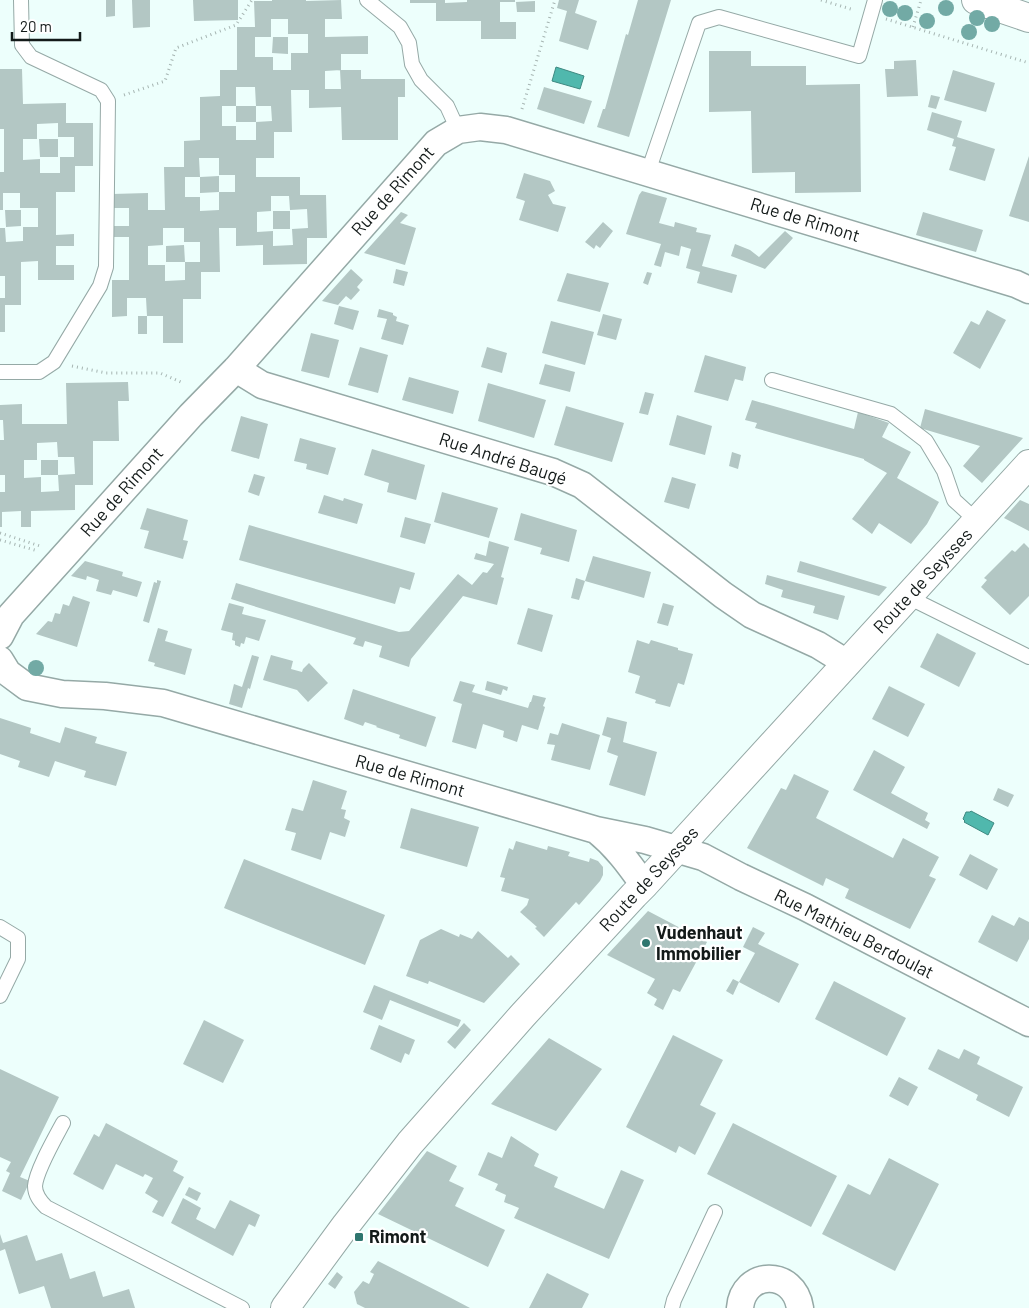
<svg xmlns="http://www.w3.org/2000/svg" width="1029" height="1308" font-family="Barlow,sans-serif">
  <style>
    .water { fill: #50b8ad; stroke: #3e8981 }
    .building { fill: #b3c7c4; fill-rule: evenodd }
    .lines { fill: none; stroke-linecap: round; stroke-linejoin: round }
    .service-casing { stroke: #95a9a6; stroke-width: 16 }
    .minor-casing { stroke: #95a9a6; stroke-width: 29 }
    .tertiary-casing { stroke: #95a9a6; stroke-width: 30 }
    .secondary-casing { stroke: #95a9a6; stroke-width: 30 }
    .path { stroke: #a6b5b2; stroke-width: 3; stroke-dasharray: 1 4; stroke-linecap: butt }
    .service { stroke: #fff; stroke-width: 14 }
    .minor { stroke: #fff; stroke-width: 26 }
    .tertiary { stroke: #fff; stroke-width: 28 }
    .secondary { stroke: #fff; stroke-width: 28 }
    .tree { fill: #72aaa5 }
    .poi-dot { fill: #2f766f; stroke: #fff; stroke-width: 2 }
    .labels { text-anchor: middle; stroke-width: 4.5; stroke-linejoin: round; paint-order: stroke }
    .street-label { font-size: 18px; fill: #131a19; stroke: #fff }
    .poi-label { font-size: 18px; font-weight: bold; fill: #131a19; stroke: #fff; text-anchor: start }
  </style>
  <rect width="100%" height="100%" fill="#edfffc"/>
  <path class="water" d="M556 67 584 76 580 89 552 81Z
    M971 811 994 823 988 835 964 822 965 821 963 819 966 812H970Z"/>
  <path class="building" d="M106 0H115V16L106 17Z
    M132 0H150V27L133 28Z
    M193 0H238V20L194 21Z
    M272 0H306V1L341 0 342 19H325V37L368 36V54H341V70L325 71V89H341L340 70H361V79H405V97H398V140H342L341 107 309 108V90H291L292 132H274V158H256V177H300V195H326L327 238H307V264L263 265V245L236 246V228H219L220 272H201V299H183V343H163V316H147L146 298H127V316L112 317V280H129V237H112V226H129V208H112V194L148 193V210H165L164 167H184V141L200 140V97L220 96V70H237V27H255L254 1H272ZM271 19H288V34H308V53H291V70H273V57H255V37H271ZM236 87H255L256 106H271L272 121 256 122V140H236V126H222V106H236ZM199 158H219V175H235V192H219V210L200 211V197H185V177H200ZM271 196H289L290 210 307 209 308 228 292 229 293 245 273 246V231L257 232V212L271 211ZM163 228H184V242H200V262H185L184 245 166 246V262H185V280L165 281V265H148V246L163 245Z
    M410 0H445V3L467 2V0H515V2H500V22H516V39H481V21H436V3H410Z
    M559 0H579L575 13 597 21 588 50 559 41 567 11 557 8Z
    M638 0H671L629 137 597 127 603 109H605L626 34 628 35Z
    M535 1V12H517L516 2Z
    M273 37H288V54L272 53Z
    M709 51H751V66H806V85L860 84 861 192 795 193V172L752 173 751 111 709 112Z
    M916 60 918 96 887 97 885 69H894V61Z
    M0 69H22L23 104 66 103V123H93V166H75V192H56V235L74 234V246H56V265H74V280H38V261L21 262V305H5V332H0V298H5V276H0V228H5L6 242 23 241V227H38V208H20V193H3V210H0V172H4V129H0ZM58 123V137H74V157H60V173H40V159L23 160V139H37V124Z
    M953 70 995 83 986 112 944 100Z
    M544 87 592 101 584 124 537 109Z
    M931 95 940 97 936 109 928 107Z
    M236 106H256V122H236Z
    M932 112 962 121 957 137 995 149 985 181 949 170 956 147 952 146 954 139 927 130Z
    M39 139H58V157H40Z
    M1029 156V222L1009 216Z
    M524 173 550 181 555 191 548 195 553 204 566 207 558 232 519 220 525 201 516 198Z
    M219 176V192L200 193V177Z
    M642 191 667 198 659 223 674 227 675 222 697 228 696 232 711 235 702 266 737 275 732 293 697 283 700 272 686 268 691 249 681 246 679 256 665 252 661 267 654 265 661 244 626 234 639 195Z
    M5 210H21V226L6 227Z
    M273 211H290V229H273Z
    M401 212 408 215 400 223 416 228 405 265 364 253Z
    M923 212 983 230 976 252 916 235Z
    M603 222 613 231 600 248 596 245 594 249 585 242Z
    M785 231 793 238 765 269 731 256 735 244 750 250 759 257Z
    M351 269 363 280 357 287 360 290 351 300 346 296 338 305 322 301Z
    M396 269 408 272 404 286 393 283Z
    M647 272 652 273 648 285 643 283Z
    M567 273 609 283 600 312 557 301Z
    M339 306 359 311 353 330 334 324Z
    M379 309 393 313V315L397 317 396 321 409 325 403 345 381 339 387 319 377 317Z
    M987 310 1006 320 980 369 953 353 971 321 979 325Z
    M603 314 622 319 616 340 597 335Z
    M138 316H147V334H138Z
    M551 321 594 332 585 365 542 353Z
    M311 333 339 340 329 378 301 371Z
    M360 347 388 355 378 393 348 385Z
    M487 347 507 353 502 373 481 367Z
    M705 355 746 367 743 381 735 379 728 401 694 392Z
    M545 364 575 372 570 392 539 384Z
    M409 377 459 391 453 414 402 400Z
    M128 382 129 401H118L119 441H93V485H75V510L31 511V527H21V511L2 512V527H0V492H5V475H0V440H4L3 420H0V405L22 404V424H67L66 383ZM57 442 58 457H74L75 474 58 475 59 491 41 492V477L24 478V460H37V443Z
    M488 383 546 400 534 438 478 421Z
    M645 392 654 394 648 415 639 413Z
    M752 400 854 429 858 412 889 423 882 437 911 452 897 478 939 502 927 524 911 544 879 523 872 534 852 519 887 473 864 460V459L755 428 757 423 745 420Z
    M566 406 624 423 612 462 554 445Z
    M925 409 1023 438 982 483 963 466 980 446 920 428Z
    M677 415 712 426 705 455 669 445Z
    M241 416 268 424 259 459 231 451Z
    M300 438 336 448 328 475 306 469 307 464 294 461Z
    M372 449 425 465 416 500 387 492 389 483 364 475Z
    M732 452 741 455 738 469 729 466Z
    M41 460H58V475H41Z
    M254 474 265 477 259 496 248 492Z
    M672 477 696 484 689 509 664 502Z
    M442 492 498 508 489 538 434 522Z
    M324 495 343 501 344 498 363 504 357 524 318 513Z
    M1020 500 1029 504V531L1004 518Z
    M147 508 188 520 183 540 188 541 183 559 144 548 149 531 140 529Z
    M521 513 577 530 569 562 540 554 542 548 514 540Z
    M405 517 431 524 425 544 400 537Z
    M249 525 415 573 410 590 400 587 395 604 239 560Z
    M489 541 509 547 501 577 504 578 497 605 463 596 411 659 409 667 379 657 382 646 365 641 363 647 353 644 356 638 231 599 236 583 399 632 409 631 458 574 472 585 483 572 487 573 494 564 474 559 476 553 486 556Z
    M1024 543 1029 548V596L1010 615 981 587 987 580 984 578 1012 550 1015 552Z
    M593 556 651 572 644 598 585 581 579 600 571 598 576 578 585 581Z
    M85 561 123 572 122 576 142 582 137 597 113 590 111 595 96 591 99 580 87 576 86 580 71 576Z
    M800 561 887 587 879 596 797 572Z
    M767 575 845 596 838 620 813 613 815 606 781 597 783 590 765 584Z
    M157 580 161 581 149 623 143 621 154 582 157 583Z
    M73 596 90 602 77 647 36 634 48 621 52 622 55 613 60 614 63 604 69 606Z
    M229 603 244 607 242 614 266 620 259 641 246 637 244 644 241 643 240 647 235 645V641L232 640 233 633 221 630Z
    M663 603 674 606 668 626 657 623Z
    M528 608 553 615 542 652 517 644Z
    M158 628 168 631 165 641 192 649 185 675 154 666 155 663 148 661Z
    M937 633 976 653 959 687 920 667Z
    M637 640 649 644 651 640 678 648V650L693 654 684 685 678 683 670 707 655 703 656 700 635 693 640 676 628 672Z
    M252 655 259 657 250 689 248 688 242 708 229 704 234 684 242 687Z
    M271 655 293 661 291 669 302 672 303 669 309 663 328 683 308 702 297 690 263 680Z
    M460 681 475 685 472 692 528 708 530 702H531L533 695 546 698 543 706 545 707 538 730 522 725 517 742 503 737 504 731 483 724 476 749 452 742 462 704 453 701Z
    M487 681 508 687 507 691 503 689 501 695 485 690Z
    M889 686 925 704 908 737 872 719Z
    M353 689 436 717 426 747 399 738 400 735 376 727 377 726 365 722 363 726 344 719Z
    M607 717 627 722 623 742 657 752 645 796 609 785 618 756 607 752 611 738 602 735Z
    M0 718 31 728 30 733 60 743 65 727 97 737 95 743 127 752 116 786 84 777 86 771 55 761 49 777 18 767 20 761 0 754Z
    M562 723 600 735 590 770 551 760 555 745 547 744 550 733 558 735Z
    M874 750 905 767 891 793 928 813 925 820 930 823 927 829 853 790Z
    M794 774 829 791 816 818 893 858 903 838 939 857 929 876 936 879 910 929 845 898 849 889 826 878 823 886 747 848 781 788 786 790Z
    M313 780 347 791 341 809 346 810 344 818 350 821 345 837 330 832 321 860 291 850 296 833 285 830 292 808 303 811Z
    M998 788 1014 795 1008 807 993 800Z
    M411 808 479 827 467 867 400 848Z
    M516 841 547 850 548 846 570 852 568 856 589 862 590 858 598 861 603 867V875L600 881 579 905 576 902 544 937 535 928 537 927 520 912 527 905 529 899 501 891 505 878 500 877 509 848 513 850Z
    M970 854 998 869 987 890 959 875Z
    M244 859 385 915 365 965 224 908Z
    M648 911 707 942 680 992 673 989 663 1010 654 1005 657 999 647 993 655 979 607 955Z
    M992 915 1014 926 1019 917 1029 922V939L1017 962 978 942Z
    M753 927 765 933 758 944 799 964 779 1003 739 982 755 953 743 947Z
    M441 929 459 937 460 934 472 939 478 931 508 958 511 955 520 964 484 1003 429 981 428 984 406 976 420 940Z
    M733 979 739 982 733 995 726 991Z
    M834 981 906 1018 887 1056 815 1019Z
    M374 985 461 1020 458 1027 390 1000 382 1020 363 1012Z
    M204 1020 244 1040 223 1083 183 1064Z
    M464 1023 471 1030 455 1049 447 1042Z
    M379 1025 415 1040 409 1055 405 1053 401 1063 370 1049Z
    M673 1035 723 1060 700 1105 716 1113 695 1155 679 1146 676 1153 626 1127Z
    M549 1038 602 1069 556 1131 491 1104Z
    M938 1049 959 1059 964 1049 980 1057 977 1064 1023 1087 1009 1117 976 1100 978 1095 928 1069Z
    M0 1069 59 1097 20 1177 30 1181 21 1200 2 1191 10 1173 6 1171 11 1162 0 1157Z
    M899 1077 918 1087 908 1106 889 1096Z
    M106 1123 178 1161 173 1171 184 1177 163 1217 152 1212 158 1201 145 1193 153 1178 145 1174 143 1177 116 1164 103 1190 73 1174 94 1134 99 1137Z
    M733 1123 837 1176 811 1227 707 1174Z
    M511 1136 539 1154 534 1166 558 1177 554 1187 604 1209 621 1170 644 1180 609 1259 514 1218 519 1208 504 1202 506 1195 495 1190 498 1184 478 1175 488 1152 502 1158Z
    M427 1151 457 1166 449 1181 464 1188 455 1206 505 1230 488 1267 378 1214Z
    M889 1158 939 1184 895 1271 822 1234 848 1184 870 1195Z
    M189 1187 201 1193 197 1201 185 1195Z
    M183 1198 201 1208 196 1219 215 1229 230 1200 260 1215 255 1227 249 1224 233 1256 171 1223Z
    M0 1234 3 1243 27 1235 36 1261 62 1253 70 1279 95 1271 103 1297 129 1289 135 1308H51L44 1286 19 1294 5 1249 0 1251Z
    M378 1261 451 1298 470 1308H365L357 1304 354 1292 363 1281 369 1284 374 1274 370 1272Z
    M337 1272 343 1277 335 1289 328 1284Z
    M547 1273 589 1294 582 1308H529Z"/>
  <g class="lines">
    <defs>
      <path id="service" d="M367 0 400 27 409 43 412 64 421 80 447 106 458 130
        M648 172 699 23 719 17 859 56 875 0
        M0 372H39L54 362 100 286 106 267 108 101 101 90 31 57 22 45 21 0
        M772 380 891 414 926 441 944 471 954 500 977 521
        M908 597 1029 657
        M0 927 18 938V959L0 996
        M63 1123C55 1138 36 1171 35 1186 35 1195 40 1201 46 1207L242 1308
        M672 1308 674 1300 715 1212"/>
      <path id="minor" d="M236 369 262 385 553 472 582 485 723 595 752 615 818 645 847 663
        M0 636 11 615 191 415 236 369 436 143 458 130 480 127 506 130 1016 284 1029 290
        M0 660 8 673 27 687 62 694 105 696 163 703 596 830 645 840 703 857 741 877 805 907 1029 1023
        M596 830C617 847 629 864 644 885
        M740 1308C743 1270 794 1268 800 1308"/>
      <path id="tertiary" d="M976 0 1029 18"/>
      <path id="secondary" d="M285 1308 346 1225 410 1143 523 1015 634 895 644 885 1029 464"/>
    </defs>
    <use href="#service" class="service-casing"/>
    <use href="#minor" class="minor-casing"/>
    <use href="#tertiary" class="tertiary-casing"/>
    <use href="#secondary" class="secondary-casing"/>
    <path class="path" d="M821 0 854 10
      M886 19 1029 63
      M913 27 921 0
      M124 95 165 81 176 48 236 25 252 0
      M522 109 555 0
      M72 366 106 373H160L183 383
      M0 533 40 546
      M0 540 38 551"/>
    <use href="#service" class="service"/>
    <use href="#minor" class="minor"/>
    <use href="#tertiary" class="tertiary"/>
    <use href="#secondary" class="secondary"/>
  </g>
  <g class="tree">
    <circle cx="946" cy="8" r="8"/>
    <circle cx="890" cy="9" r="8"/>
    <circle cx="905" cy="13" r="8"/>
    <circle cx="977" cy="18" r="8"/>
    <circle cx="927" cy="21" r="8"/>
    <circle cx="992" cy="24" r="8"/>
    <circle cx="969" cy="32" r="8"/>
    <circle cx="36" cy="668" r="8"/>
  </g>
  <g class="poi-dot">
    <circle cx="646" cy="943" r="5"/>
    <rect x="354" y="1232" width="10" height="10" rx="2.5"/>
  </g>
  <g class="labels">
    <g class="street-label">
      <text transform="translate(393 191) rotate(-48)" y="6">Rue de Rimont</text>
      <text transform="translate(805 220) rotate(17)" y="6">Rue de Rimont</text>
      <text transform="translate(503 459) rotate(18)" y="6">Rue André Baugé</text>
      <text transform="translate(122 492) rotate(-48)" y="6">Rue de Rimont</text>
      <text transform="translate(923 581) rotate(-47)" y="6">Route de Seysses</text>
      <text transform="translate(410 776) rotate(16)" y="6">Rue de Rimont</text>
      <text transform="translate(649 879) rotate(-47)" y="6">Route de Seysses</text>
      <text transform="translate(854 934) rotate(27)" y="6">Rue Mathieu Berdoulat</text>
    </g>
    <g class="poi-label">
      <text x="656" y="939">Vudenhaut<tspan x="656" dy="21">Immobilier</tspan></text>
      <text x="369" y="1243">Rimont</text>
    </g>
  </g>
  <path d="M12 32v8h68v-8" fill="none" stroke="#131a19" stroke-width="2.5"/>
  <text x="20" y="32" font-size="15" fill="#131a19" stroke="#ffffff" stroke-width="4" paint-order="stroke">20 m</text>
</svg>
